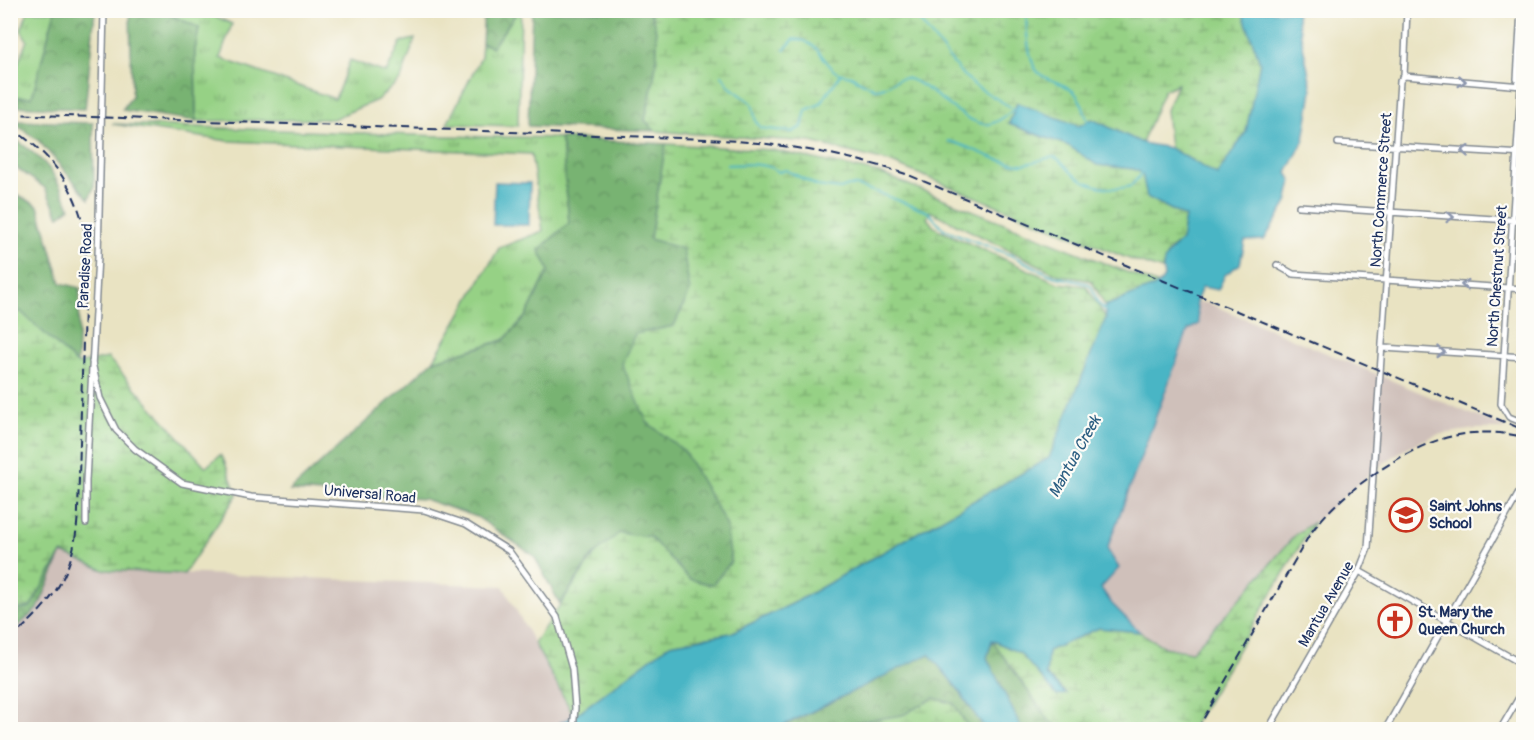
<svg xmlns="http://www.w3.org/2000/svg" width="1534" height="740" font-family="Pangolin,sans-serif">
  <style>
    .industrial { fill: #cfc0ba }
    .grass { fill: url(#grass-tufts); stroke: #588072; stroke-width: 1.5 }
    .forest { fill: url(#forest-crowns); stroke: #4a7168; stroke-width: 1.5 }
    .wetland { fill: url(#wetland-marsh); stroke: #588072; stroke-width: 1.5 }
    .water { fill: #48b5c5; stroke: #327292; stroke-width: 1.5 }
    .lines { fill: none; stroke-linecap: round; stroke-linejoin: round }
    .stream { stroke: #48b5c5; stroke-width: 2 }
    .street-casing { stroke: #828990; stroke-width: 8 }
    .street { stroke: #fff; stroke-width: 5 }
    .rail { stroke: #1b2f5e; stroke-width: 2; stroke-dasharray: 9 4.5; stroke-linecap: butt }
    .oneway { stroke: #8d97ae }
    .labels { text-anchor: middle; stroke-width: 4.5; stroke-linejoin: round; paint-order: stroke }
    .street-label { font-size: 15px; fill: #1b2f5e; stroke: #fdfcf7 }
    .poi-label { font-size: 15px; font-weight: bold; fill: #1b2f5e; stroke: #fdfcf7; text-anchor: start }
    .water-label { font-size: 16px; font-style: italic; fill: #2b5e82; stroke: #fdfcf7 }
  </style>
  <defs>
    <pattern id="grass-tufts" width="24" height="20" patternUnits="userSpaceOnUse" patternTransform="scale(1.5)"><rect width="24" height="20" fill="#96d185"/><path d="M3 7l-1-3M5 7V3M7 7l1-3M15 17l-1-3M17 17v-4M19 17l1-3" fill="none" stroke="#7aaa70"/></pattern>
    <pattern id="forest-crowns" width="20" height="18" patternUnits="userSpaceOnUse" patternTransform="scale(1.5)"><rect width="20" height="18" fill="#78b372"/><path d="M2 6a3 3 0 1 1 6 0M12 15a3 3 0 1 1 6 0" fill="none" stroke="#629261"/></pattern>
    <pattern id="wetland-marsh" width="20" height="14" patternUnits="userSpaceOnUse" patternTransform="scale(1.5)"><rect width="20" height="14" fill="#96d185"/><path d="M1 5h8M5 5V1M11 12h8M15 12V8" fill="none" stroke="#7aaa70"/></pattern>
  </defs>
  <rect width="100%" height="100%" fill="#fdfcf7"/>
  <filter id="ink" filterUnits="userSpaceOnUse"><feTurbulence type="fractalNoise" baseFrequency=".0167" numOctaves="2"/><feDisplacementMap in="SourceGraphic" scale="12" xChannelSelector="R" yChannelSelector="G"/><feConvolveMatrix kernelMatrix="1 2 1 2 8 2 1 2 1" color-interpolation-filters="sRGB"/></filter>
  <filter id="wash" filterUnits="userSpaceOnUse"><feTurbulence type="fractalNoise" baseFrequency=".008" numOctaves="4" result="noise"/><feDisplacementMap in="SourceGraphic" scale="24" xChannelSelector="R" yChannelSelector="G"/><feGaussianBlur stdDeviation="1.35" result="paint"/><feColorMatrix in="noise" values="0 0 0 0 0 0 0 0 0 0 0 0 0 0 0 0 0 1.4 0 .05"/><feComposite in="paint" operator="in"/></filter>
  <g filter="url(#wash)">
    <rect width="100%" height="100%" fill="#e9e3c2"/>
    <path class="industrial" d="M1196 302 1208 303 1507 429H1476L1436 435 1408 447 1375 469 1314 522 1296 534 1232 608 1191 652 1164 647 1140 632 1112 604 1101 588 1119 568 1107 549 1188 329 1199 324Z
      M62 553 104 570 503 586 574 716 545 730 11 729 10 632 38 608Z"/>
    <path class="grass" d="M28 11H55L32 98 11 97 10 84 27 40 21 30Z
      M163 11H209L212 15 232 24 220 58 335 99 350 60 386 73 401 42 415 39 401 79 377 100 333 119 196 121 195 50 199 28Z
      M518 11H521L518 126 447 124 481 57 482 43 492 47Z
      M112 124 441 136 560 138 563 151 569 223 539 250 549 270 526 316 504 340 433 361 499 248 543 231 531 154 228 141Z"/>
    <path class="forest" d="M55 11H95L85 109 11 106V97H32Z
      M130 11H163L199 28 195 50 196 121 122 110 132 96Z
      M484 11H518L492 47 482 43Z
      M532 11H649C666 37 652 90 645 120L655 131 528 126Z
      M11 121 93 123 94 187 89 199 39 141Z
      M11 136C46 161 53 168 70 208L59 216 45 188 11 164Z
      M560 138 666 144 650 239 683 249 690 291 674 326 635 334 647 422 684 451 726 524 731 562 712 585 689 579 650 537 593 555 560 604 534 556 477 517 424 499 290 491 433 361 504 340 526 316 549 270 539 250 569 223 563 151Z
      M10 191 38 206 61 283 80 288 77 364 19 310 11 306Z
      M62 553 38 608 11 632V611L30 607Z
      M992 640 1050 722 1063 729H1022L987 658Z
      M929 653 958 689 985 729H969L954 704 934 698 903 715 846 724 841 729 776 730Z"/>
    <path class="wetland" d="M649 11H1242L1260 62 1246 132 1217 175 1170 148 1166 110 1177 84 1164 90 1142 143 1092 119 1079 126 1017 103 1009 124 1069 146 1097 165 1134 169 1142 173 1148 197 1185 217 1181 241 1168 251 1162 270 1127 258 889 162 811 142 655 131 645 120C652 90 666 37 649 11Z
      M666 144 772 150 879 173 1159 285 1105 306 1092 281 1059 275 930 211 927 218 933 226 939 230 1058 283 1086 286 1106 318 1049 458 794 603 731 633 670 644 574 716 534 643 594 555 619 533 650 537 689 579 712 585 731 562 726 524 684 451 647 422 622 364 635 334 674 326 690 291 683 249 650 239Z
      M10 306 19 310 77 364 108 358 206 467 220 455 223 458 237 495 184 574 104 570 62 553 30 607 11 611Z
      M1314 522 1191 729 1097 730 1094 726 1089 729H1063L1050 722 992 640 1020 653 1057 696 1066 693 1046 675 1048 651 1099 628 1140 632 1164 647 1191 652 1232 608 1296 534Z
      M934 698 954 704 969 729H841L846 724 903 715Z"/>
    <path class="water" d="M1242 11H1296L1312 90 1304 140 1287 173 1292 181 1287 203 1264 240 1245 241 1240 264 1225 275 1218 290 1202 287 1196 302 1199 324 1188 330 1107 549 1119 568 1101 588 1112 604 1140 632 1099 628 1048 651 1046 675 1066 694 1057 696 1020 653 992 640 987 658 1022 729H985L958 689 929 654 776 729 545 730 574 716 670 644 731 633 794 603 1049 458 1106 318 1105 306 1159 285 1164 277C1160 260 1169 251 1181 241L1185 217 1147 197 1142 173 1134 169 1097 165 1069 146 1009 124 1017 103 1079 126 1092 119 1142 143 1170 148 1217 175 1246 132 1260 62Z
      M495 182 530 183 529 225H493Z"/>
    <g class="lines">
      <path class="stream" d="M911 10 960 72 974 85 1017 111
        M1027 10C1025 25 1028 65 1040 74 1050 82 1064 82 1074 92 1082 99 1084 112 1088 122
        M784 50 794 39 805 41 816 48 833 70 838 73 851 76 875 89C889 90 896 74 909 79 932 86 967 128 990 124 999 122 1007 115 1014 109
        M722 75 730 87 752 103 756 122 761 128 792 132 802 127 806 110 820 104 841 74
        M948 141C975 147 991 162 1021 164 1033 164 1043 158 1054 157 1062 160 1066 167 1072 173 1088 186 1111 192 1131 186L1142 173
        M727 165C743 164 766 162 779 172L786 170 817 186 840 189 849 186H856L879 193 928 212 944 229 1013 256 1053 276 1089 284 1092 288 1098 303 1106 311"/>
    </g>
  </g>
  <g filter="url(#ink)">
    <g class="lines">
      <defs>
        <path id="street" d="M1521 10 1517 79 1521 86 1501 404 1509 417 1524 423
          M1404 76 1522 86
          M1338 143 1524 154
          M1299 206 1524 221
          M1277 265 1293 274 1524 289
          M1383 348 1524 357
          M92 362 100 398 116 430 135 449 182 483 251 497 424 510 466 524 509 551 557 617 572 669 575 708 573 730
          M86 523V481L98 256 104 10
          M1359 571 1524 665
          M1268 730 1359 571 1368 548 1400 81 1404 76 1407 10
          M1385 730 1524 484
          M1500 730 1524 689"/>
      </defs>
      <use href="#street" class="street-casing"/>
      <use href="#street" class="street"/>
      <path class="rail" d="M10 114 707 139C777 143 839 152 906 174L1524 430
        M10 128C53 154 78 190 86 239L78 511C75 572 56 600 10 639
        M1197 730 1310 534C1328 509 1351 490 1377 472 1425 440 1465 424 1524 437"/>
    </g>
    <defs><path id="oneway-chevron" d="M-2-3.5L2.5 0L-2 3.5" fill="none" stroke-width="1.6" stroke-linecap="round" stroke-linejoin="round" transform="scale(1.5)"/></defs>
    <g class="oneway">
      <use href="#oneway-chevron" transform="translate(1462 81) rotate(4)"/>
      <use href="#oneway-chevron" transform="translate(1465 151) rotate(-176)"/>
      <use href="#oneway-chevron" transform="translate(1450 217) rotate(4)"/>
      <use href="#oneway-chevron" transform="translate(1465 285) rotate(-176)"/>
      <use href="#oneway-chevron" transform="translate(1441 352) rotate(4)"/>
    </g>
  </g>
  <defs>
    <symbol id="school-ring" viewBox="-11 -11 22 22"><circle r="9.5" fill="#fdfcf7" stroke="#c8321e" stroke-width="1.5"/><path d="M0-5L7-2L0 1L-7-2ZM-4 1L0 2.5L4 1V4Q0 6-4 4Z" fill="#c8321e"/></symbol>
    <symbol id="church-ring" viewBox="-11 -11 22 22"><circle r="9.5" fill="#fdfcf7" stroke="#c8321e" stroke-width="1.5"/><path d="M-1.2-6h2.4v3.5h3.3v2.4h-3.3V6h-2.4V-.1h-3.3v-2.4h3.3Z" fill="#c8321e"/></symbol>
  </defs>
  <g fill-rule="evenodd">
    <use href="#school-ring" x="1387" y="496" width="38" height="38"/>
    <use href="#church-ring" x="1376" y="602" width="38" height="38"/>
  </g>
  <g class="labels">
    <g class="street-label">
      <text transform="translate(1381 190) rotate(-86)" y="5">North Commerce Street</text>
      <text transform="translate(85 266) rotate(-87)" y="5">Paradise Road</text>
      <text transform="translate(1497 276) rotate(-86)" y="5">North Chestnut Street</text>
      <text transform="translate(370 494) rotate(5)" y="5">Universal Road</text>
      <text transform="translate(1326 604) rotate(-60)" y="5">Mantua Avenue</text>
    </g>
    <g class="poi-label">
      <text x="1429" y="511">Saint Johns<tspan x="1429" dy="17">School</tspan></text>
      <text x="1418" y="617">St. Mary the<tspan x="1418" dy="17">Queen Church</tspan></text>
    </g>
    <g class="water-label">
      <text transform="translate(1074 456) rotate(-61)" y="6">Mantua Creek</text>
    </g>
  </g>
  <rect width="1534" height="740" fill="none" stroke="#fdfcf7" stroke-width="36"/>
</svg>
